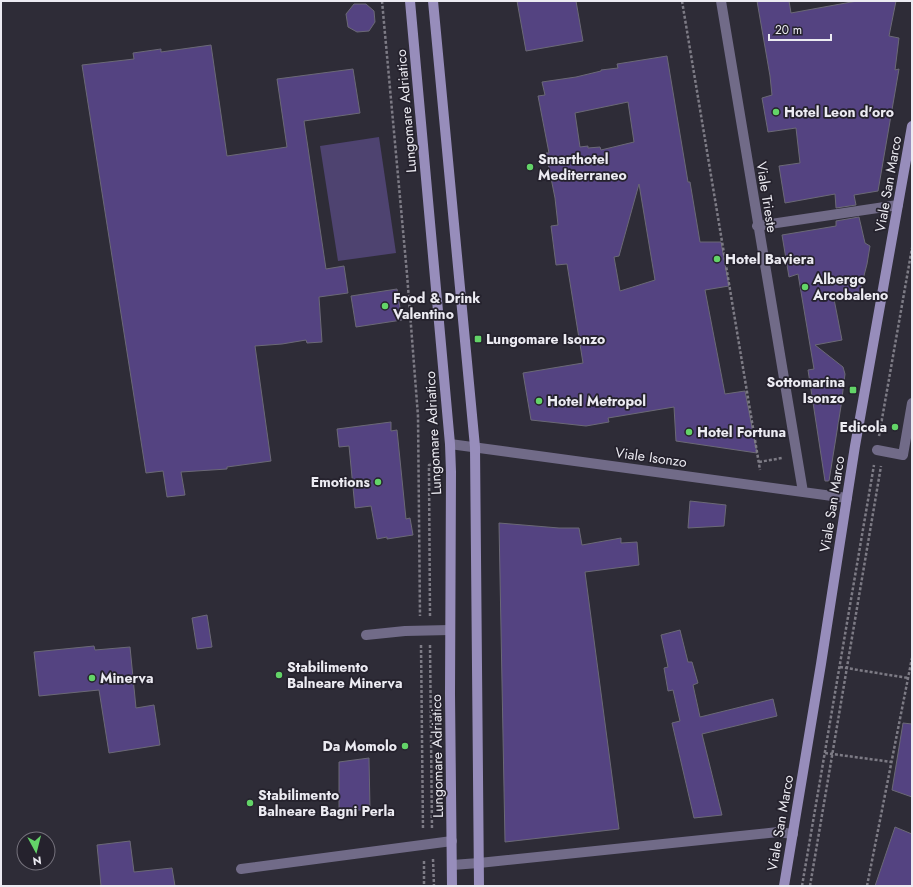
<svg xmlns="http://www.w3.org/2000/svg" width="913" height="887" font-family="Jost,sans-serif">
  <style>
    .green { fill: #4e4370 }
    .building { fill: #544381; stroke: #6b6976; fill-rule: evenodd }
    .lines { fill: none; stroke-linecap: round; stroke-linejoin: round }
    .path { stroke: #7d7b85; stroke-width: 2.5; stroke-dasharray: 3 2; stroke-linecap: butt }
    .lane { stroke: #716b88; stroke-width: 10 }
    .street { stroke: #716b88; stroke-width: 10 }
    .secondary { stroke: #978dbb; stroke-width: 10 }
    .poi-dot { fill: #63d468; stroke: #25222d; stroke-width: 1.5 }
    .labels { text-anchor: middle; stroke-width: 3.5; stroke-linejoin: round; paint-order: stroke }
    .street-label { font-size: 14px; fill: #ecebf2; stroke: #25222d }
    .poi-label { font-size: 14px; font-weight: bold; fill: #ecebf2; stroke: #25222d; text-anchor: start }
  </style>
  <rect width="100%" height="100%" fill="#2e2c37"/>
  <path class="green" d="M379 137 396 253 338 261 320 146Z"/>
  <path class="building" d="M517 1H576L583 41 526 51Z
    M757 1H789L791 13 857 1H896L889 36 899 38 895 70 899 69 878 191 854 195 856 205 836 208 835 194 785 203 779 166 800 163 796 128 768 132 762 98 772 95 770 76Z
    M354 4H366L374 11 375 22 369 31 357 32 348 27 346 14Z
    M211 45 227 156 287 147 277 79 353 69 360 113 304 121 326 269 344 266 348 293 319 297 322 342 307 343 306 340 282 344 255 346 271 461 227 467V469L181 472 185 495 167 497 163 471 146 473 82 65 134 59 133 53 161 49V52Z
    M667 56 688 182H690L700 242H721L729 286 705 290 725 394 745 391 757 453 676 441 674 407 608 418 609 422 586 426 531 420 523 373 583 363 567 264 556 265 551 226 558 225 555 198 546 153H549L538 96 545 95 542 82 576 77 601 71V70L618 68 617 64ZM628 102 634 142 601 150 600 147 588 148V146L580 147 575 113ZM639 184 655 280 620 291 614 257 619 256Z
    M859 217 865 243 870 246 867 264 859 295 834 299 842 340 815 345 843 367 845 374 841 406 829 481H825L808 370 814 369 798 274 789 277 782 235 836 226V221Z
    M397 289 402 320 356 327 351 296Z
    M391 422V431L397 430 406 519 410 518 413 535 387 539V537L377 539 371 506 355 508 349 446 339 447 337 429Z
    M690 501 726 505 724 526 688 528Z
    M499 523 559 528H579L582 545 621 538V543L637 542 639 565 585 572 619 829 505 842Z
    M207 615 212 647 197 649 192 618Z
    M680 630 688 662H692L698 683 693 685 700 717 773 699 777 716 702 734 722 815 694 818 672 723 680 721 673 690 668 691 664 668 668 667 661 635Z
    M94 646 95 650 130 647 136 708 154 705 160 745 109 753 99 690 39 696 34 652Z
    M903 723 912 724V797L892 790Z
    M369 758 370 809 339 812V762Z
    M895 827 912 834V886H875Z
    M130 841 134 872 172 868 175 886H101L97 845Z"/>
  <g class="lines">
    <path class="path" d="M382 1 407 274 418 416 420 616
      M682 1 760 470
      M879 436 912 248
      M759 462 782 458
      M430 616 429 472V465L435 464
      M421 645 423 830
      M430 645 432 830
      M840 667 908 678
      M825 753 892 762
      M433 859 434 886
      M424 861V886
      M802 886 874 465
      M810 886 881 466
      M867 886 912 658"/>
    <path class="lane" d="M366 635 405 631 450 630
      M479 863 778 832 793 834
      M241 869 452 841"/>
    <path class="street" d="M721 1 803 492
      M757 226 898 205
      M450 444 847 498
      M877 450 903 455 912 403
      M452 865 479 863"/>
    <path class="secondary" d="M410 1 450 444 451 472 450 694 452 886
      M433 1 475 447 479 886
      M784 886 821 664 855 446 912 126"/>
  </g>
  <g class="poi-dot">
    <circle cx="776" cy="112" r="4"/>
    <circle cx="530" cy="167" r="4"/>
    <circle cx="717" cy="259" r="4"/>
    <circle cx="805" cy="287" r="4"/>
    <circle cx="385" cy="306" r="4"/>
    <rect x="474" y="335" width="8" height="8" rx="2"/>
    <rect x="849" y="386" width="8" height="8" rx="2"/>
    <circle cx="539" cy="401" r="4"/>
    <circle cx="895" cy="427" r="4"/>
    <circle cx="689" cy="432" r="4"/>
    <circle cx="378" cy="482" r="4"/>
    <circle cx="279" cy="675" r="4"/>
    <circle cx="92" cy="678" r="4"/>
    <circle cx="405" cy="746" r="4"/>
    <circle cx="250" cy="803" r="4"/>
  </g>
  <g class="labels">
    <g class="street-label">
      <text transform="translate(406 111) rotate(-95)" y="5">Lungomare Adriatico</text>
      <text transform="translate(888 184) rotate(-80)" y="5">Viale San Marco</text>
      <text transform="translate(767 197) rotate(81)" y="5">Viale Trieste</text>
      <text transform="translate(433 433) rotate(-93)" y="5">Lungomare Adriatico</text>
      <text transform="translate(651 457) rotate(8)" y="5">Viale Isonzo</text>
      <text transform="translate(832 504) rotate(-81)" y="5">Viale San Marco</text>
      <text transform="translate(437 756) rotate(-91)" y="5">Lungomare Adriatico</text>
      <text transform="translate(780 823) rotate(-80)" y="5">Viale San Marco</text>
    </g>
    <g class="poi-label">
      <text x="784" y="117">Hotel Leon d'oro</text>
      <text x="538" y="164">Smarthotel<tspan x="538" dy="16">Mediterraneo</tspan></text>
      <text x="725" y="264">Hotel Baviera</text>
      <text x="813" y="284">Albergo<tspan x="813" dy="16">Arcobaleno</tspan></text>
      <text x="393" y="303">Food &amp; Drink<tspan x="393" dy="16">Valentino</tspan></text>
      <text x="486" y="344">Lungomare Isonzo</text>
      <text x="845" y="387" text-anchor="end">Sottomarina<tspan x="845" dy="16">Isonzo</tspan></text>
      <text x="547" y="406">Hotel Metropol</text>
      <text x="887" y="432" text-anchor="end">Edicola</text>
      <text x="697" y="437">Hotel Fortuna</text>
      <text x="370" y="487" text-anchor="end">Emotions</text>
      <text x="287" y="672">Stabilimento<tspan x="287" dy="16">Balneare Minerva</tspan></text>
      <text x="100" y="683">Minerva</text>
      <text x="397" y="751" text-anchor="end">Da Momolo</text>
      <text x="258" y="800">Stabilimento<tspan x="258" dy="16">Balneare Bagni Perla</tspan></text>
    </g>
  </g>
  <rect width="913" height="887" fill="none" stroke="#ecebf2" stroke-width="4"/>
  <g transform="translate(36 851) rotate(173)"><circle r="19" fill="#25222d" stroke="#75727c"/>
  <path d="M0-3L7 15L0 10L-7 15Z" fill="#63d468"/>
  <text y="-6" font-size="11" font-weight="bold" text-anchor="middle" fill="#ecebf2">N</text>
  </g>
  <path d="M769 34v6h62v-6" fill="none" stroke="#ecebf2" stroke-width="2"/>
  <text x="775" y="34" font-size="12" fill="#ecebf2" stroke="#25222d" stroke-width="3" paint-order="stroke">20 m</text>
</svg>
